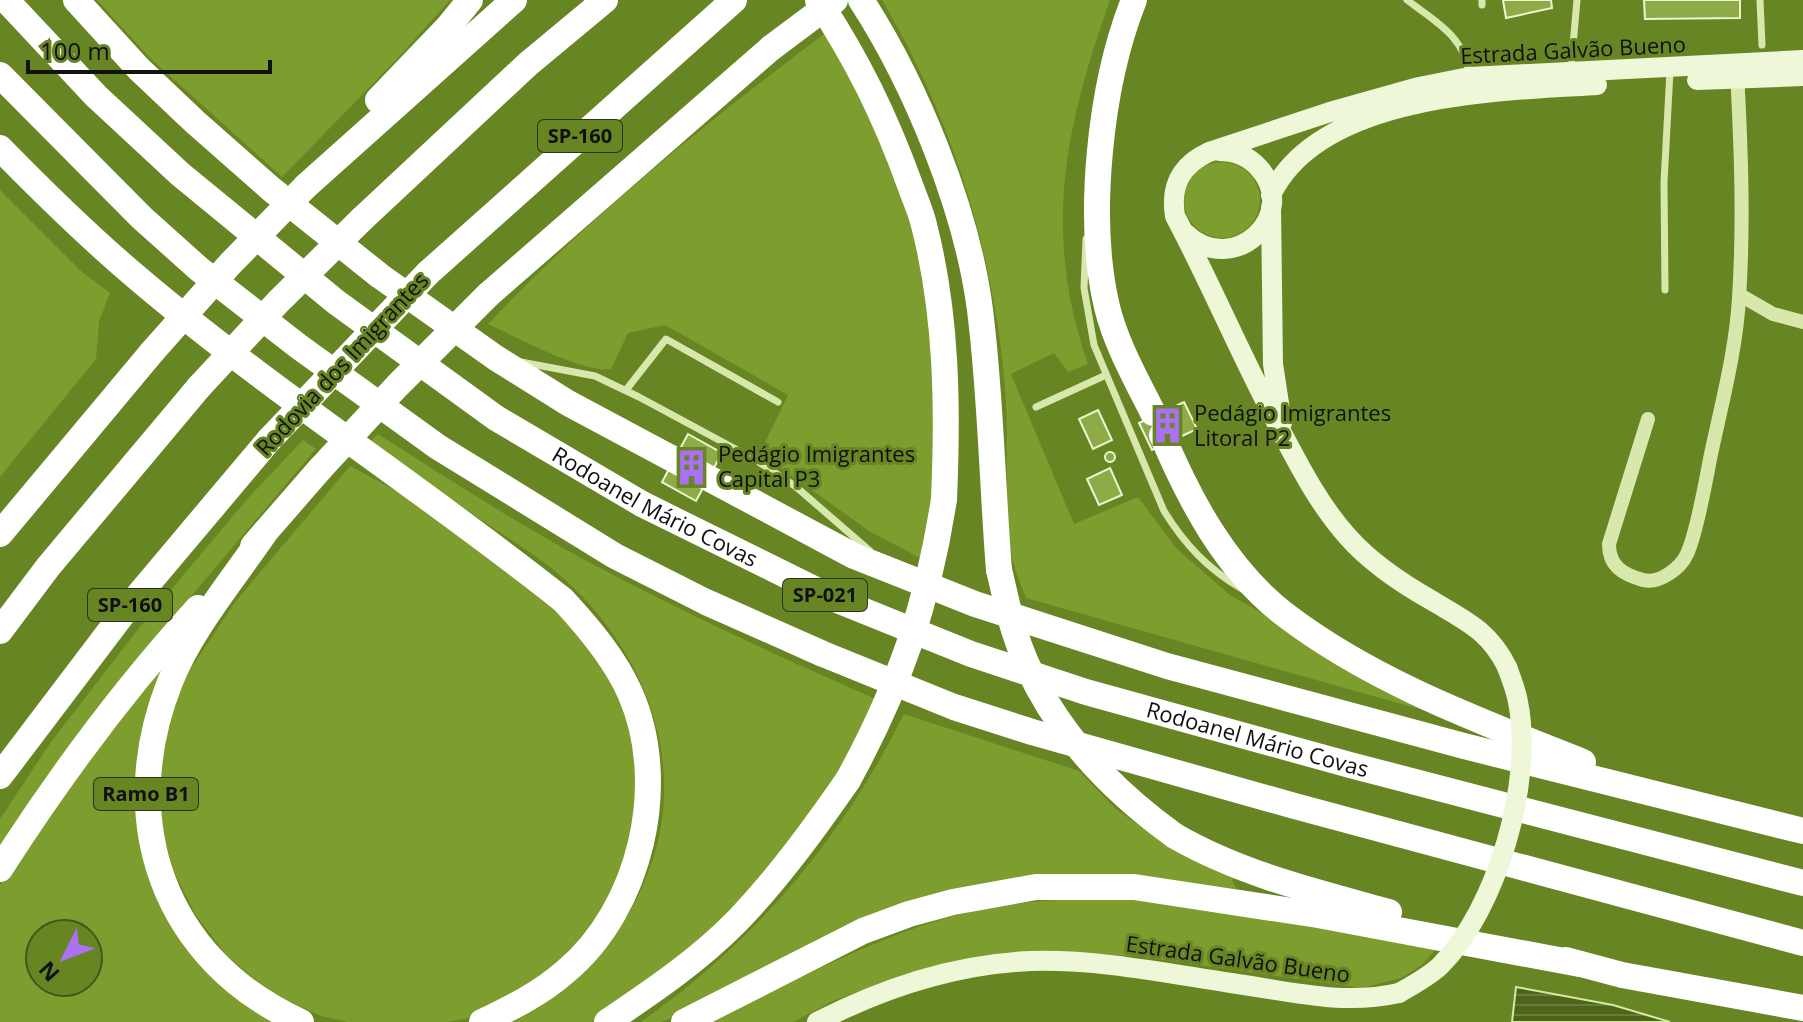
<svg xmlns="http://www.w3.org/2000/svg" width="1803" height="1022" font-family="'Open Sans',sans-serif">
  <style>
    .grass { fill: #7d9d2e; fill-rule: evenodd }
    .water { fill: url(#water-rules); stroke: #d6e9a1; stroke-width: 2 }
    .building { fill: #8eab48; stroke: #ecf6d1; stroke-width: 2 }
    .lines { fill: none; stroke-linecap: round; stroke-linejoin: round }
    .lane { stroke: #d8e8ad; stroke-width: 7 }
    .street { stroke: #d8e8ad; stroke-width: 14 }
    .secondary { stroke: #eef7d8; stroke-width: 20 }
    .highway { stroke: #fff; stroke-width: 26 }
    .secondary-bridge { stroke: #eef7d8; stroke-width: 20 }
    .highway-bridge { stroke: #fff; stroke-width: 26 }
    .labels { text-anchor: middle; stroke-width: 6; stroke-linejoin: round; paint-order: stroke }
    .shield { fill: #688524; stroke: #2b3417; stroke-width: 2 }
    .shield-label { font-size: 20px; font-weight: bold; fill: #111 }
    .street-label { font-size: 22px; fill: #111; stroke: #688524 }
    .poi-label { font-size: 22px; fill: #111; stroke: #688524; text-anchor: start }
  </style>
  <defs>
    <pattern id="water-rules" width="6" height="5" patternUnits="userSpaceOnUse" patternTransform="scale(2)"><rect width="6" height="5" fill="#4e6519"/><path d="M0 2.5h6" fill="none" stroke="#687a41"/></pattern>
  </defs>
  <rect width="100%" height="100%" fill="#688524"/>
  <path class="grass" d="M97 0H450L398 58 282 177 150 58Z
    M882 0H1110C1065 127 1042 232 1088 364L1068 372 1054 353 1011 374 1074 524 1138 497 1177 549 1230 595 1444 716 1026 598C1021 585 1015 571 1012 557 1002 501 1010 443 1005 387 993 249 952 119 882 0Z
    M824 34C909 144 937 301 934 438 934 458 935 479 933 499 930 519 924 539 920 558L869 531 760 453 788 395 665 325 628 333 611 369C583 373 516 337 488 324 590 216 706 123 824 34Z
    M1184 200a38 38 0 1 1 76 0a38 38 0 1 1-76 0Z
    M0 190 82 272 110 293 99 321 96 359 0 477Z
    M378 434C445 477 512 520 581 558 678 610 777 656 878 700L849 759 758 888 629 999 592 1022H513C582 985 626 936 652 862 687 757 643 649 563 578 541 558 514 542 489 525 449 498 409 471 368 444Z
    M303 440 316 449 176 614 0 848V819L51 742 139 628 248 498Z
    M350 466 402 494 539 587 624 693 645 786 623 883 575 953 508 1002 464 1019 448 1022H348L321 1016 273 994 227 956 195 914 175 874 161 829 158 775 168 721 184 679 235 602Z
    M193 623 151 703 161 895 286 1022H0V885L30 839ZM40 934H88V982H40Z
    M904 714 1079 771 1115 808 1159 840 1237 875 1232 880 1237 889 1192 884 1019 880 661 1022H641C757 939 840 842 904 714Z
    M1125 897 1438 947 1422 965 1401 978 1362 988 1135 956 1038 952 938 965 902 975 833 1001 793 1022H710C796 982 880 932 974 911 1024 900 1074 899 1125 897Z"/>
  <path class="water" d="M1516 987 1613 1005 1670 1022H1512Z"/>
  <path class="building" d="M1503 0H1551L1552 8 1506 18Z
    M1644 0H1740V18L1645 19Z
    M1184 402 1197 429 1152 450 1139 423Z
    M1098 410 1112 440 1093 449 1079 419Z
    M688 434 722 453 696 501 662 482Z
    M1105 457a5 5 0 1 1 10 0a5 5 0 1 1-10 0Z
    M1110 468 1122 495 1099 505 1087 479Z"/>
  <g class="lines">
    <path class="lane" d="M1407 0C1436 22 1466 37 1469 76
      M1482 0V5
      M1760 0 1762 45
      M1571 68 1577 0
      M1086 239 1084 288 1094 345 1164 511C1185 545 1208 569 1242 589
      M1665 290 1664 182 1670 71
      M521 362 595 376 639 397 754 459 795 486 870 551
      M626 390 666 339 778 402
      M1036 407 1106 375"/>
    <path class="street" d="M1740 295 1773 314 1803 322
      M1648 419 1609 544C1609 566 1622 574 1643 580 1659 584 1680 569 1687 554 1697 532 1705 485 1710 459 1721 406 1736 352 1739 298 1744 222 1741 147 1737 72"/>
    <path class="secondary" d="M1697 80 1803 76
      M1271 195C1320 93 1499 91 1597 85
      M1271 207 1273 364 1282 423
      M1185 233C1234 280 1302 213 1258 167 1248 156 1234 151 1219 151
      M1507 667C1489 630 1464 620 1431 600 1401 583 1371 563 1348 537 1321 507 1302 471 1283 435 1244 363 1213 288 1175 216 1170 185 1181 165 1209 152L1330 112 1419 87 1469 77 1803 60
      M817 1022C883 988 957 964 1031 961 1098 959 1165 973 1231 983 1288 991 1341 1006 1399 993"/>
    <g class="highway">
      <path id="s1" d="M6 0 96 96 180 174 336 302 496 418 642 504 832 598 971 654 1086 692 1350 765 1803 883"/>
      <path d="M76 0 139 69 195 122 271 189 380 276 496 358 568 403 854 556 975 604 1167 666 1464 746 1803 831"/>
      <path d="M818 0C858 61 885 116 910 185 915 199 921 212 924 225 947 315 948 407 944 499"/>
      <path d="M861 0C916 85 967 209 980 310 991 396 992 484 999 570"/>
      <path d="M1134 0C1100 85 1086 218 1107 307 1116 344 1136 379 1153 413"/>
      <path d="M0 75 142 218 199 269 298 346 438 447 615 556 706 602 823 654 954 707 1032 732 1291 805 1803 943"/>
      <path d="M378 100 448 27 470 0"/>
      <path d="M0 148C45 194 92 240 141 281 276 395 425 490 563 600 589 628 615 659 630 693 670 783 641 909 565 972 540 994 511 1008 482 1022"/>
      <path d="M306 186 514 0"/>
      <path d="M361 220 528 64 605 0"/>
      <path d="M428 273 734 0"/>
      <path d="M488 295 771 48"/>
      <path d="M1162 435C1190 501 1226 569 1284 614 1373 682 1480 721 1583 762"/>
      <path d="M0 534 152 352"/>
      <path d="M264 534C234 578 189 632 170 682 115 820 163 960 301 1022"/>
      <path d="M253 546 320 469"/>
      <path d="M0 631 48 567 199 387"/>
      <path d="M0 776 125 611 269 440"/>
      <path d="M1175 836C1241 874 1316 892 1389 912"/>
      <path d="M0 869C59 777 124 689 198 608"/>
      <path d="M1566 960 1622 975 1803 1008"/>
      <path d="M607 1022C653 991 699 960 738 920 779 877 814 829 848 780"/>
      <path d="M684 1022 863 931 909 914 953 902 1036 887H1134L1318 915 1580 964"/>
    </g>
    <path class="secondary-bridge" d="M1399 993C1413 985 1428 977 1440 966 1497 909 1534 781 1518 702 1516 690 1511 678 1507 667"/>
    <path class="highway-bridge" d="M771 48 835 0
      M152 352 230 264 306 186
      M199 387 278 302 361 220
      M269 440 428 273
      M320 469 397 386 488 295
      M999 570C1004 590 1008 611 1014 630 1040 716 1104 785 1175 836
      M848 780C899 687 928 604 944 499"/>
  </g>
  <defs>
    <symbol id="building-bare" viewBox="-9 -9 18 18"><path d="M-4-6H4V6H1V3H-1V6H-4ZM-2.5-4.3h1.7v1.8h-1.7ZM.8-4.3h1.7v1.8H.8ZM-2.5-1h1.7V.8h-1.7ZM.8-1h1.7V.8H.8Z" fill="#ab70f3" stroke="#688524" stroke-width="2.5" paint-order="stroke"/></symbol>
  </defs>
  <g fill-rule="evenodd">
    <use href="#building-bare" x="1142" y="400" width="51" height="51"/>
    <use href="#building-bare" x="666" y="442" width="51" height="51"/>
  </g>
  <g class="labels">
    <g class="shield">
      <rect x="538" y="120" width="84" height="32" rx="6"/>
      <rect x="783" y="579" width="84" height="32" rx="6"/>
      <rect x="88" y="589" width="84" height="32" rx="6"/>
      <rect x="94" y="778" width="104" height="32" rx="6"/>
    </g>
    <g class="shield-label">
      <text x="580" y="143">SP-160</text>
      <text x="825" y="602">SP-021</text>
      <text x="130" y="612">SP-160</text>
      <text x="146" y="801">Ramo B1</text>
    </g>
    <g class="street-label">
      <text transform="translate(1573 50) rotate(-3)" y="8">Estrada Galvão Bueno</text>
      <text transform="translate(342 364) rotate(-47)" y="8">Rodovia dos Imigrantes</text>
      <text dy="8" stroke="none"><textPath href="#s1" startOffset="828">Rodoanel Mário Covas</textPath></text>
      <text dy="8" stroke="none"><textPath href="#s1" startOffset="1476">Rodoanel Mário Covas</textPath></text>
      <text transform="translate(1238 959) rotate(8)" y="8">Estrada Galvão Bueno</text>
    </g>
    <g class="poi-label">
      <text x="1194" y="421">Pedágio Imigrantes<tspan x="1194" dy="25">Litoral P2</tspan></text>
      <text x="718" y="462">Pedágio Imigrantes<tspan x="718" dy="25">Capital P3</tspan></text>
    </g>
  </g>
  <g transform="translate(64 958) rotate(228)"><circle r="38" fill="#688524" stroke="#45571c" stroke-width="2"/>
  <path d="M0-6L14 30L0 20L-14 30Z" fill="#ab70f3"/>
  <text y="-12" font-size="22" font-weight="bold" text-anchor="middle" fill="#111111">N</text>
  </g>
  <path d="M28 60v12h242v-12" fill="none" stroke="#111111" stroke-width="4"/>
  <text x="40" y="60" font-size="24" fill="#111111" stroke="#688524" stroke-width="6" paint-order="stroke">100 m</text>
</svg>
